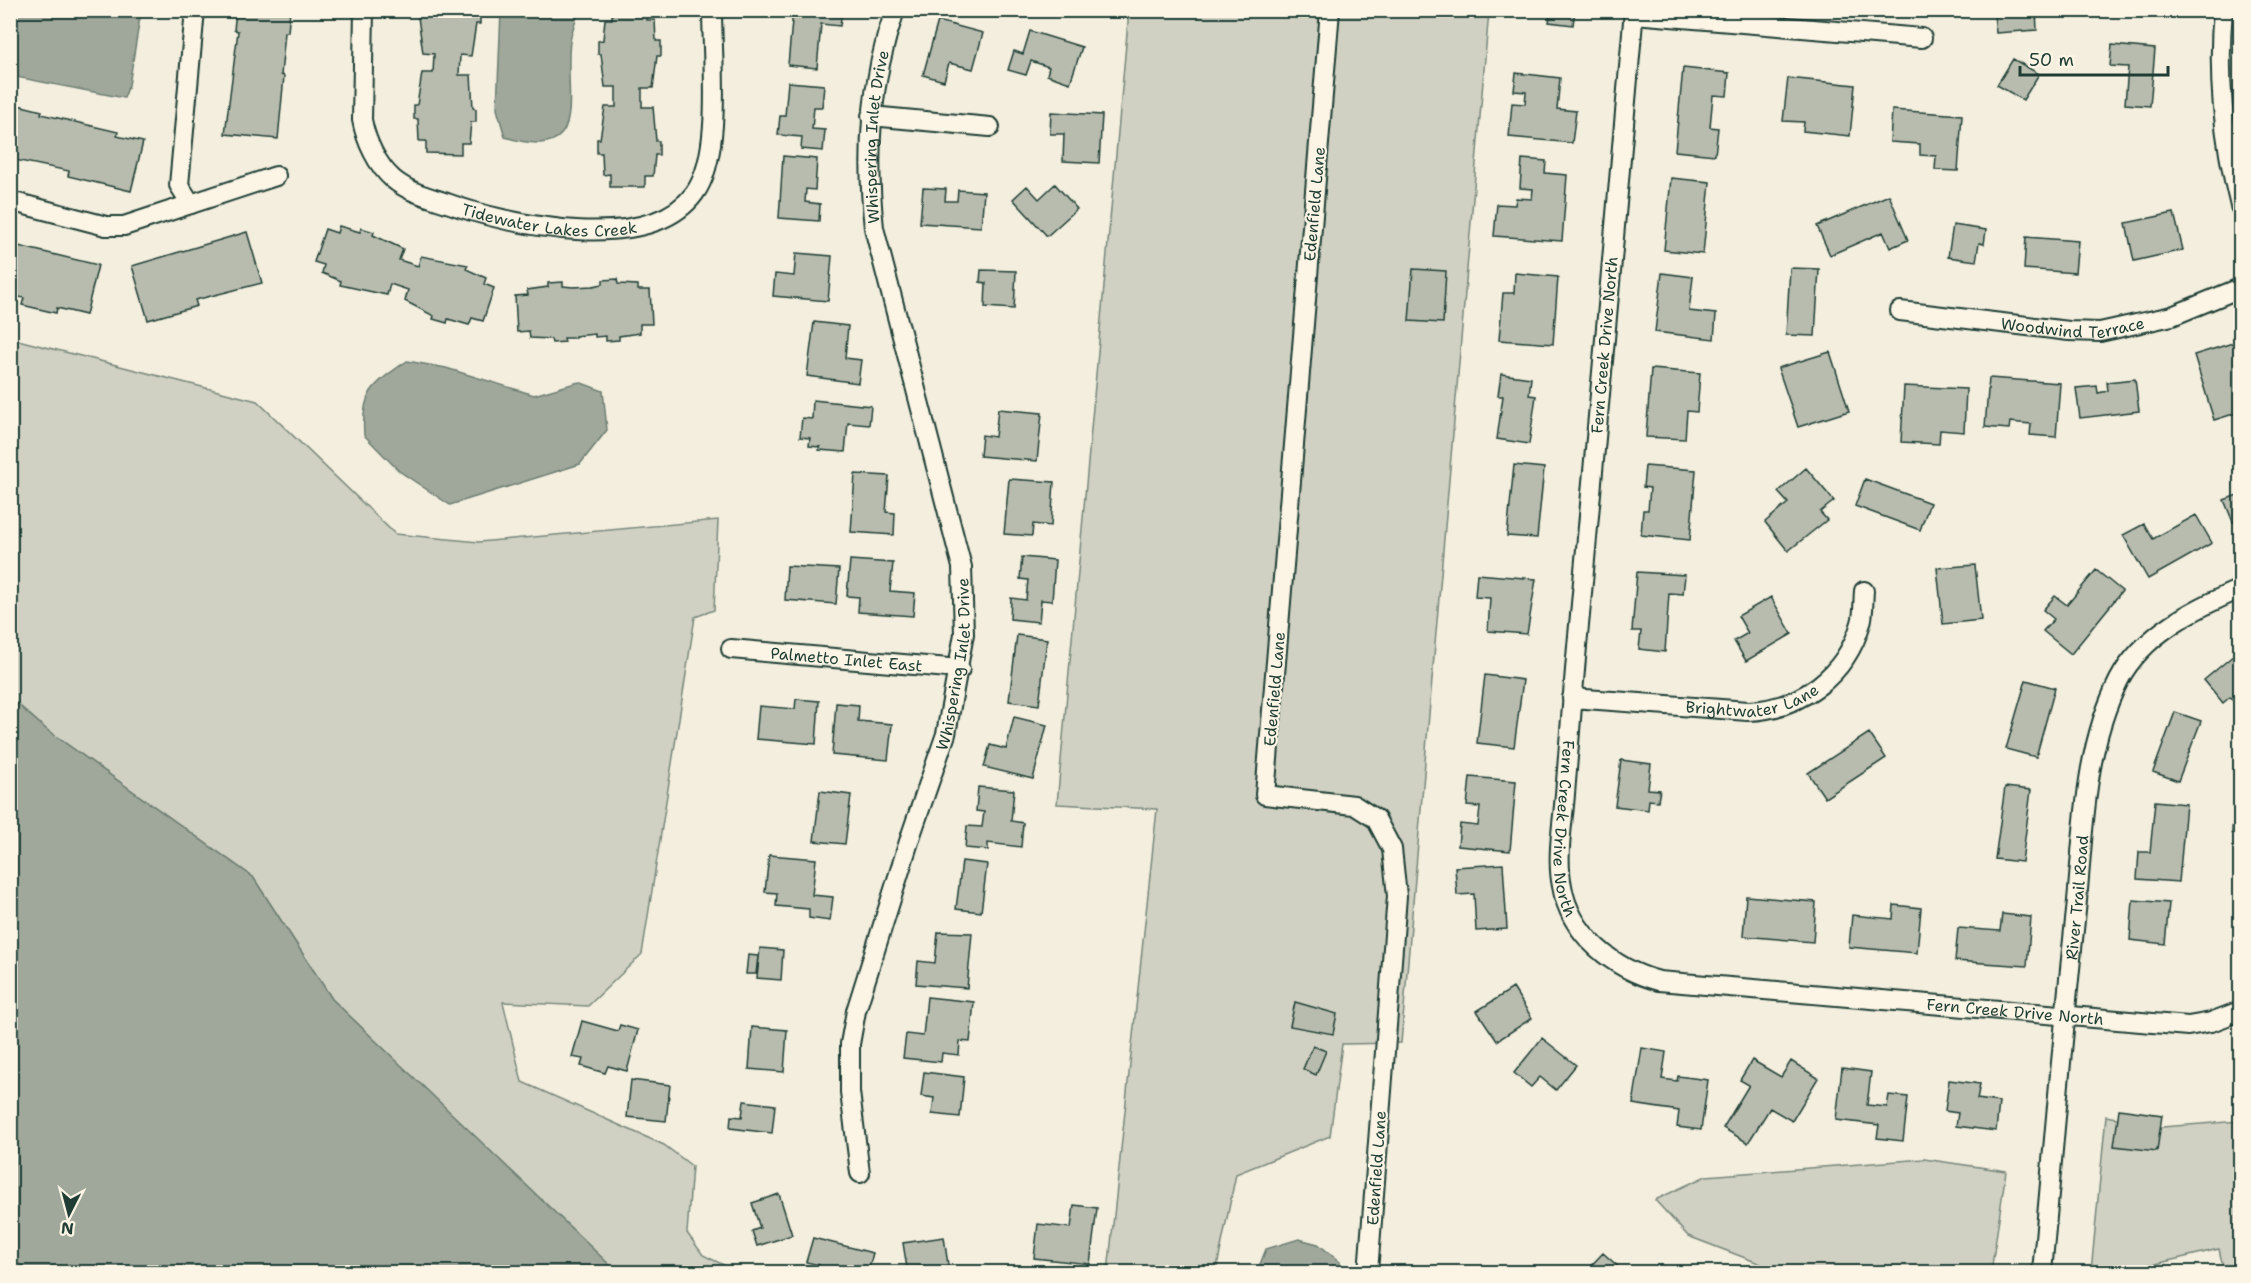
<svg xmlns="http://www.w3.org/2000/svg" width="2251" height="1283" font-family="'Shantell Sans',sans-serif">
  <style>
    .green { fill: #d0d1c2; stroke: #78877b; stroke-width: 1.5 }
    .water { fill: #a0a89b; stroke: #6c7d72; stroke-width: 1.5 }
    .building { fill: #b8bcae; stroke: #1f3d34; stroke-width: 1.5 }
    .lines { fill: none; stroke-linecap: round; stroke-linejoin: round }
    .minor-casing { stroke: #1f3d34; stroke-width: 22 }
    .minor { stroke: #fcf5e5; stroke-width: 18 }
    .labels { text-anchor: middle; stroke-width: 4.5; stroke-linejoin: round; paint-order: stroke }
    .street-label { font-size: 16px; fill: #1f3d34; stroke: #fcf5e5 }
  </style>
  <rect width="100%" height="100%" fill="#f3eede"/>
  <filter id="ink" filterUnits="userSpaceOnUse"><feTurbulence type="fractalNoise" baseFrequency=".0167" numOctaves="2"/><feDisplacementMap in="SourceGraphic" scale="12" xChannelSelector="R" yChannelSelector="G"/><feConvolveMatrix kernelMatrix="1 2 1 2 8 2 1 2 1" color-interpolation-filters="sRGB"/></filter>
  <g filter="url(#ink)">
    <path class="green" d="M1129 11H1489L1401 1043 1342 1044 1330 1136 1236 1174 1216 1272H1108L1157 809 1057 804Z
      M10 338 257 401 395 534 479 542 718 520 714 610 695 617 642 954 588 1006 503 1002 522 1082 664 1145 692 1166 687 1233 703 1255 738 1272H617L611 1269 332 999 253 877 47 730 11 698Z
      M2106 1116 2162 1127 2240 1121V1272H2224L2219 1249 2122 1272H2091Z
      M1924 1159 2006 1171 1991 1272H1782L1688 1236 1655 1200 1706 1176Z"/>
    <path class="water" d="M10 11H141L129 85 124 98 11 76Z
      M501 11H579C576 21 571 32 570 42 563 95 593 164 505 137L497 109Z
      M407 361 446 368 534 395 579 382 603 391 607 430 580 464 450 505 399 471 364 435C361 391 373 385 407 361Z
      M10 698 47 730 253 877 332 999 617 1272H11Z
      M1299 1239 1318 1244 1340 1262 1339 1272H1257L1266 1249Z"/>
    <path class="building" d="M236 10H290L288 32H285L281 75 284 76 278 139 225 134 238 31 234 30Z
      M417 10H480V24H476L471 56 460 55 459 75H471L473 108 476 109V122H471L469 143H461V154L426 153V141H419L418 119H414V105H417L422 73H433L434 54 423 53Z
      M612 10H647V20H655L656 41H661V56H657L653 88H642V107H653L656 141H659V155H655L653 176H645V187H610V174L603 175 602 153H597V139H600L605 107H616V87H605L601 54H598V41L603 40 605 19H612Z
      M793 10H842L840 26 821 24 817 68 788 65Z
      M1551 10H1575L1573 25 1549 22Z
      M2007 10H2036L2037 30 1996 33 1994 15 2007 13Z
      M938 21 983 33 973 69 949 63 944 81 923 75Z
      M1030 31 1082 47 1070 83 1047 75 1049 67 1031 61 1026 75 1008 70 1014 51 1023 54Z
      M2112 45 2155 49 2150 106 2125 104 2128 67 2110 66Z
      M2013 59 2039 74 2023 100 1997 85Z
      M1683 68 1729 73 1727 96 1713 95 1710 127 1718 128 1715 155 1675 151Z
      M1516 73 1560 78 1557 109 1576 111 1572 143 1509 137 1512 103 1525 104 1526 92 1514 91Z
      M1788 78 1855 85 1850 136 1803 131 1804 122 1783 121Z
      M788 82 824 85 822 107H814L812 129 825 130 823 151 801 149 802 137 778 135 780 116H785Z
      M10 103 42 111 41 114 118 132 117 136 143 142 131 191 68 176 69 171 10 159Z
      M1892 110 1962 115 1958 171 1935 170 1936 156 1920 155V144L1890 142Z
      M1051 112 1102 115 1099 163 1063 161 1064 134H1050Z
      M783 156 817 159 815 190 806 189 805 202 820 204 819 221 779 218Z
      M1522 159 1546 161 1545 173 1567 175 1562 241 1494 236 1497 204 1515 205 1516 198 1532 199 1533 189 1520 188Z
      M1671 178 1710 182 1703 254 1664 250Z
      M1055 184 1077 209 1047 236 1013 199 1027 186 1039 199Z
      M923 188 946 189 945 201H957L958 190 984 192 981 227 920 223Z
      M1889 195 1908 240 1890 248 1883 232 1830 255 1817 226Z
      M2174 213 2183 250 2134 261 2126 223Z
      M1953 225 1986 230 1984 244 1979 243 1976 261 1948 257Z
      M339 226 360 232 361 228 374 232 373 235 403 249 399 260 418 266 421 256 468 265 466 269 486 278 484 284 494 288 483 321 472 318 469 325 448 319 447 323 433 319 434 316 405 301 408 290 390 284 387 295 340 285 341 281 322 273 324 265 314 262 325 229 337 233Z
      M247 232 262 283 195 300 197 306 148 320 132 266Z
      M2026 237 2078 241 2075 273 2024 269Z
      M10 244 98 265 86 315 57 308 56 313 22 305 24 298 10 295Z
      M796 253 832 256 828 301 773 296 775 274 794 276Z
      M1790 268 1819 269 1815 336 1786 335Z
      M1413 269 1446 271 1443 323 1409 321Z
      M981 270 1016 271 1014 309 985 307 986 283 980 282Z
      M1515 273 1558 277 1553 344 1499 340 1503 293H1514Z
      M1662 273 1693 277 1689 311 1716 314 1714 339 1655 332Z
      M617 279 618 284 638 285V290H650L652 324H640V333L619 336V340L606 341V336L595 337V334L575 336V338H564L565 342 552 343 551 339 530 338 529 331 517 332 515 296 528 295 527 290 548 287V283L563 282V286L573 287 593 286 603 284V280Z
      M814 322 848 326 845 358 861 360 858 383 807 376Z
      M2236 342 2240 358V412L2214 420 2194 355Z
      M1830 352 1849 411 1798 427 1778 368Z
      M1651 369 1700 373 1697 412 1687 411 1685 439 1646 437Z
      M1501 374 1531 378 1529 395 1536 396 1529 444 1497 439 1503 396H1498Z
      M1989 378 2060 383 2056 437 2030 435 2031 424 2010 422 2009 429 1985 427Z
      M2135 379 2139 411 2080 418 2076 388 2097 386 2098 393 2108 391 2107 382Z
      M1904 386 1966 389 1964 432 1940 430 1939 444 1901 442Z
      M813 400 871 406 869 425 848 423 845 452 819 450 820 447 809 446 810 438 800 437 802 418 812 419Z
      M998 409 1042 413 1037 461 980 456 982 435 995 437Z
      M1514 465 1544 468 1537 538 1507 536Z
      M1645 466 1696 470 1690 540 1641 535 1643 510H1648L1650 488 1643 487Z
      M1806 468 1834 501 1820 512 1827 520 1788 551 1765 522 1788 503 1778 492Z
      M855 474 889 476 886 512 895 513 894 535 851 532Z
      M1009 479 1054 482 1051 526 1033 524 1032 536 1004 534Z
      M1865 479 1930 503 1920 530 1855 506Z
      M2240 494V519L2233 522 2224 500Z
      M2196 515 2212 543 2148 579 2123 535 2144 524 2153 539Z
      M1022 557 1055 560 1052 601 1041 600 1039 622 1010 619 1011 598 1026 600 1028 580 1020 579Z
      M850 560 893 563 890 591 915 593 913 616 858 612 859 597 847 596Z
      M1975 565 1981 620 1943 624 1937 568Z
      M787 566 839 569 836 604 785 600Z
      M2096 570 2122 591 2071 654 2043 631 2054 619 2043 610 2055 596 2067 605Z
      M1637 572 1685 575 1683 594 1669 593 1665 652 1639 649 1641 631H1632Z
      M1477 574 1536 579 1527 634 1488 631 1490 598 1475 597Z
      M1771 597 1792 634 1746 661 1734 641 1748 633 1738 616Z
      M1017 635 1047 639 1039 705 1009 701Z
      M2240 650V706L2238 707 2230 697 2223 703 2204 680Z
      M1485 675 1523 680 1514 747 1477 743Z
      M2026 680 2055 688 2036 757 2006 749Z
      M796 699 819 701 816 744 756 739 759 706 795 709Z
      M836 703 859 705 858 721 892 724 888 760 832 755Z
      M2175 712 2201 721 2178 781 2153 772Z
      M1014 717 1047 725 1033 779 984 767 990 745 1006 749Z
      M1869 733 1886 758 1825 798 1808 773Z
      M1621 760 1651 764 1648 789 1660 790 1658 801 1649 800 1648 810 1615 806Z
      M1470 777 1516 781 1510 851 1458 846 1460 824 1478 826 1480 807 1467 806Z
      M978 787 1014 790 1011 821 1023 823 1021 847 988 843V850L965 848 967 826 982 827 984 812 976 811Z
      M2005 787 2031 790 2022 862 1995 859Z
      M820 791 851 795 845 844 814 841Z
      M2234 798H2240V833H2232Z
      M2155 801 2186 804 2179 882 2137 879 2139 852H2150Z
      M769 855 816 859 812 895 833 897 830 921 809 918V909L776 906 777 893 765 892Z
      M962 861 987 864 981 912 956 909Z
      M1503 864 1507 929 1476 931 1474 894 1457 895 1455 867Z
      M1746 896 1816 902 1813 942 1743 936Z
      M2133 900 2169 903 2165 944 2130 940Z
      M1894 905 1921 908 1917 953 1849 947 1852 915 1893 919Z
      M2002 914 2031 917 2027 966 1955 961 1958 928 2000 931Z
      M938 932 972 933 967 988 916 984 918 961 935 963Z
      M760 948 783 950 781 980 757 978Z
      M748 955 758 956 756 974H746Z
      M1513 988 1532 1018 1497 1041 1477 1011Z
      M927 997 974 1002 970 1042 960 1041 959 1055 942 1053 941 1062 903 1058 906 1034 923 1036Z
      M1295 1002 1337 1014 1333 1034 1290 1026Z
      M582 1021 618 1031 620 1025 638 1030 627 1071 608 1066 605 1073 581 1066 583 1059 572 1057Z
      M752 1027 787 1030 784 1072 749 1069Z
      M1542 1038 1576 1065 1556 1090 1540 1077 1531 1087 1514 1073Z
      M1313 1046 1326 1051 1316 1075 1303 1069Z
      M1642 1048 1666 1052 1662 1079 1677 1081 1678 1076 1708 1080 1701 1130 1677 1127 1679 1111 1633 1104Z
      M1752 1060 1781 1077 1791 1061 1818 1078 1792 1121 1770 1108 1748 1143 1723 1128 1749 1085 1740 1080Z
      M1842 1068 1871 1072 1867 1105 1887 1107 1889 1095 1908 1097 1903 1141 1877 1138 1879 1125 1836 1120Z
      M924 1072 964 1077 960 1117 932 1114 934 1098 921 1096Z
      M631 1080 670 1085 666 1121 627 1117Z
      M1949 1080 1980 1084 1977 1099 1999 1102 1996 1131 1956 1126 1958 1113 1945 1111Z
      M744 1101 775 1105 772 1133 730 1128 731 1116 742 1117Z
      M2119 1109 2162 1115 2157 1151 2114 1146Z
      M779 1194 792 1235 757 1246 752 1231 760 1228 752 1203Z
      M1074 1205 1097 1208 1090 1264 1034 1258 1038 1224 1071 1228Z
      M944 1237 949 1272H927L926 1266 907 1268 903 1243Z
      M813 1238 873 1253 868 1272H818L820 1265 806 1262Z
      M1603 1253 1621 1269 1618 1272H1585Z"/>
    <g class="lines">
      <defs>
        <g id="minor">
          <path id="s1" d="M364 10 362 120C366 141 377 165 393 179 408 192 429 197 447 203 508 225 648 256 694 194 723 156 712 59 712 10"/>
          <path d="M1330 10 1265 795 1354 805 1376 819 1392 849 1397 896 1368 1272"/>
          <path id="s2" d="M1634 10C1617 212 1598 413 1580 615 1574 674 1570 734 1565 794 1563 823 1556 857 1562 886 1570 935 1614 969 1659 981L2188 1026 2211 1022 2240 1011"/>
          <path d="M2223 10C2217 75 2224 143 2240 206"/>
          <path d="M1634 14 1922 38"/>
          <path d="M871 116 990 127"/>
          <path d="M10 201 106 226H124L276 176"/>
          <path d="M191 204 179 185 195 10"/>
          <path id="s3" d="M1900 311 2069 331 2100 332 2172 316 2240 288"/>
          <path id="s4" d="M731 649 960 669"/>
          <path id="s5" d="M1572 698 1748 711C1801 709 1846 675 1861 623 1864 613 1863 601 1864 591"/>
          <path id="s6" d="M860 1173 850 1092V1044L856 1011 912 832 946 734 964 634 962 567 874 228C866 153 870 82 895 10"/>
          <path id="s7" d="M2042 1272C2053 1152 2063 1031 2076 911 2084 834 2083 751 2119 680 2143 634 2196 608 2240 589"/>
        </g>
      </defs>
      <use href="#minor" class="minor-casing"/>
      <use href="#minor" class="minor"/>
    </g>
  </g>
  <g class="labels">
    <g class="street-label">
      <text dy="6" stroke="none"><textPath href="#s6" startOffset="1065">Whispering Inlet Drive</textPath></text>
      <text transform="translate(1314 204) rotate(-85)" y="6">Edenfield Lane</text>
      <text dy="6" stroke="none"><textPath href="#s1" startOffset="342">Tidewater Lakes Creek</textPath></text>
      <text dy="6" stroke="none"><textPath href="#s3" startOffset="174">Woodwind Terrace</textPath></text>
      <text transform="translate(1604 345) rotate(-85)" y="6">Fern Creek Drive North</text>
      <text dy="6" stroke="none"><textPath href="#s4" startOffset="116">Palmetto Inlet East</textPath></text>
      <text dy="6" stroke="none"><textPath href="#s6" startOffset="525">Whispering Inlet Drive</textPath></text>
      <text transform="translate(1274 689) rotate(-85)" y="6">Edenfield Lane</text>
      <text dy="6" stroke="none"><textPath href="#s5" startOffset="182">Brightwater Lane</textPath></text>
      <text dy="6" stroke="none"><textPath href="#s2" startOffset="822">Fern Creek Drive North</textPath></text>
      <text dy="6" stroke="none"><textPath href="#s7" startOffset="376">River Trail Road</textPath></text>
      <text dy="6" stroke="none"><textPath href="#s2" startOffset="1380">Fern Creek Drive North</textPath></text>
      <text transform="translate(1376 1168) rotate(-86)" y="6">Edenfield Lane</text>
    </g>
  </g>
  <rect width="2251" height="1283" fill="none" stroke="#fcf5e5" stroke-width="36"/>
  <rect x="18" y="18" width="2215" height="1247" fill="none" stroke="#1f3d34" stroke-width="2" filter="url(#ink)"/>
  <g transform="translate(69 1214) rotate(186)" stroke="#fcf5e5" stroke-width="4.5" paint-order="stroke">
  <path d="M0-4.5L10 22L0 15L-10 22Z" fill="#1f3d34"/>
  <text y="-9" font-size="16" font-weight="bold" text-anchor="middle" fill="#1f3d34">N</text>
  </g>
  <path d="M2020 66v9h148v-9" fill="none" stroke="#1f3d34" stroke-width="3"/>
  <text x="2029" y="66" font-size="18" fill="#1f3d34" stroke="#fcf5e5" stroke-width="4.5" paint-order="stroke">50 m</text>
</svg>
